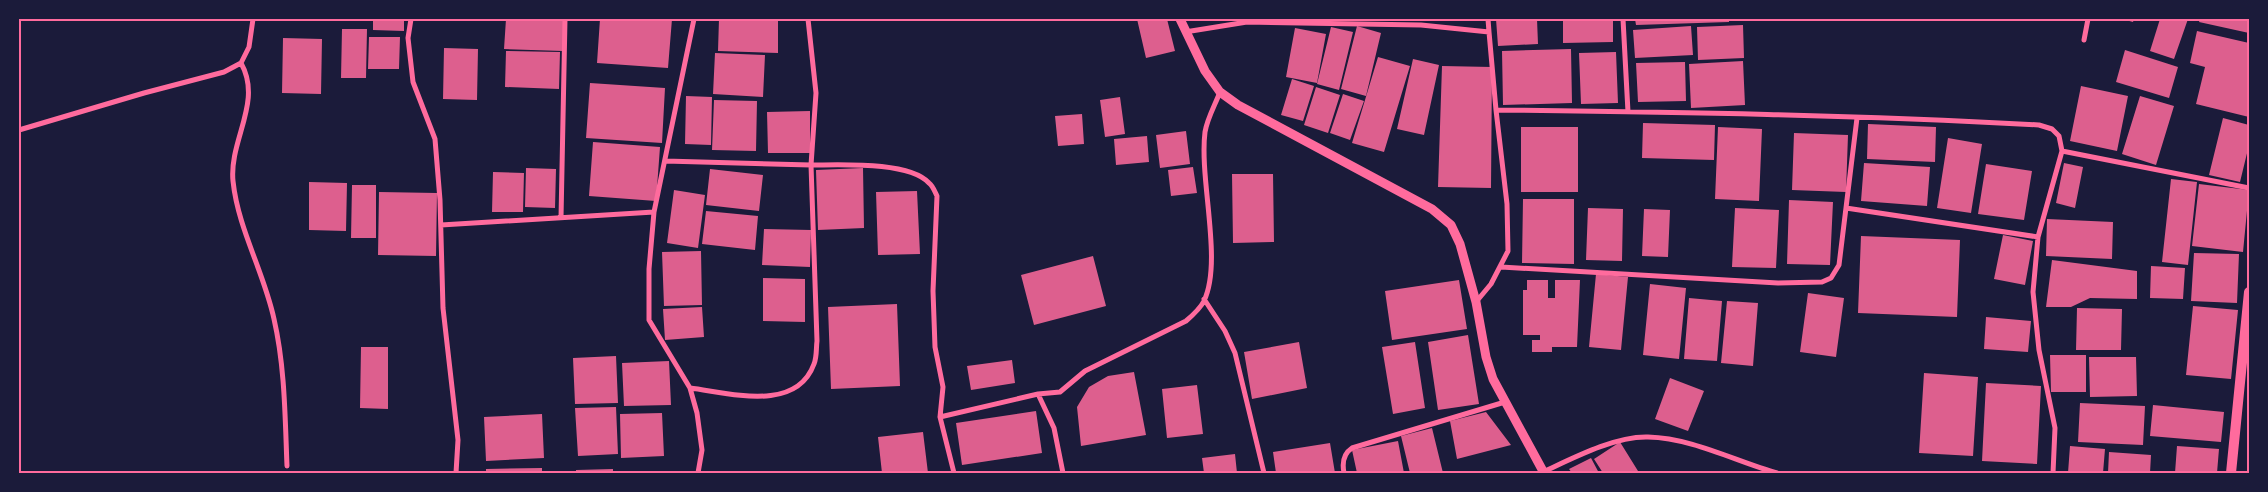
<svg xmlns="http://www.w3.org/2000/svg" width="2268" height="492" font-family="Helvetica,sans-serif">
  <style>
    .building { fill: #dd5f8e }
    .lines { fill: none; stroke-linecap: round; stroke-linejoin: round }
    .minor { stroke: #ff6b9d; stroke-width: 5 }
    .tertiary { stroke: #ff6b9d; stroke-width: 9 }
    .secondary { stroke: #ff6b9d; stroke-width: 10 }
    .neatline { fill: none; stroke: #ff6b9d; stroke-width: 2 }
  </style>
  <rect width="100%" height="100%" fill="#1b1b3a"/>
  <path class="building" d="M373 19H404V31L373 30Z
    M506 19H564L563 51 504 49Z
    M600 19H672L668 68 597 63Z
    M719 19H778V53L718 51Z
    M1137 19H1167L1175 51 1146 58Z
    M1496 19H1537L1538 44 1498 46Z
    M1563 19H1613V42L1563 43Z
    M1635 19H1729V22L1636 25Z
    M2122 19H2134L2133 22Z
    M2160 19H2188L2174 59 2150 51Z
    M2200 19H2249V33L2199 22Z
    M1743 25 1744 58 1698 60 1697 27Z
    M1357 26 1381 33 1366 96 1341 89Z
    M1691 26 1693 55 1635 58 1633 30Z
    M1331 27 1353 32 1339 90 1317 84Z
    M1295 28 1326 34 1317 83 1286 77Z
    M342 29H367L366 78H341Z
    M2197 31 2249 43V117L2196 104 2205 67 2190 63Z
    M369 37H400L399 69H368Z
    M283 38 322 39 321 94 282 93Z
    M444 48 478 49 477 100 443 99Z
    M1571 49 1572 103 1503 105 1502 51Z
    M2125 50 2178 67 2169 98 2116 82Z
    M506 51 560 52 559 89 505 87Z
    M1616 52 1618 103 1581 104 1579 53Z
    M715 53 765 55 763 97 713 94Z
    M1378 57 1410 66 1384 152 1352 143Z
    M1413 59 1439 65 1424 135 1397 129Z
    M1743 61 1745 105 1691 108 1689 64Z
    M1685 62 1686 101 1638 102 1636 63Z
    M1442 66 1492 67 1491 188 1438 187Z
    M1292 79 1314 86 1303 121 1281 115Z
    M590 83 665 88 662 143 586 138Z
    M2081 86 2128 96 2117 151 2070 141Z
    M1316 87 1340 95 1328 133 1304 125Z
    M1343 94 1364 101 1350 140 1330 133Z
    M686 96 712 97 711 145 685 144Z
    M2140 96 2174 106 2156 165 2122 154Z
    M1120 97 1125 134 1105 137 1100 100Z
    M714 100 757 101 756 151 712 150Z
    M810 111V153H768L767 112Z
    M1082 114 1084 144 1058 146 1055 116Z
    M2223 118 2249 125V145L2240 182 2209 175Z
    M1643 123 1715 125 1714 160 1642 158Z
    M1868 124 1936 127 1935 162 1867 159Z
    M1521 127H1578V192H1521Z
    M1718 127 1762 129 1759 201 1715 199Z
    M1186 131 1190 164 1160 168 1156 135Z
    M1794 133 1848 135 1846 192 1792 190Z
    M1147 136 1149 162 1116 165 1114 139Z
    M1948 138 1982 144 1971 213 1937 208Z
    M593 142 660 147 656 201 589 196Z
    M1864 163 1930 167 1927 206 1861 201Z
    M2064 163 2083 167 2075 208 2056 203Z
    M1986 164 2032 171 2024 220 1978 214Z
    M1193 167 1197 193 1171 196 1168 170Z
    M526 168 556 169 555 208 525 207Z
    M863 168 864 228 818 230 816 170Z
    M710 169 763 175 759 211 706 205Z
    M493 172 524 173 523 212H492Z
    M1232 174H1273L1274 242 1233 243Z
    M2171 179 2197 182 2188 265 2162 262Z
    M309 182 347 183 346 231 309 230Z
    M2199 184 2249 190 2243 252 2192 246Z
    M352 185H376V238H351Z
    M674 190 705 195 698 248 667 243Z
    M917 191 920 254 878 255 876 192Z
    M379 192 437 193 436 256 378 255Z
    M1523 199H1574V264L1522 263Z
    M1789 200 1833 202 1830 265 1787 264Z
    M1588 208 1623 209 1622 261 1586 260Z
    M1735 208 1779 210 1776 268 1732 267Z
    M1644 209 1670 210 1668 257 1642 256Z
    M706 211 758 216 755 250 702 244Z
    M2047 219 2113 222 2112 259 2046 256Z
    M764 229 811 230 810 267 762 265Z
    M2003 235 2033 241 2025 285 1994 279Z
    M1861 236 1960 240 1957 317 1858 313Z
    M701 251 702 305 664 306 662 252Z
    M2194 253 2239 254 2237 303 2191 301Z
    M1093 256 1106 306 1034 325 1021 275Z
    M2052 260 2137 271V299L2090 298 2071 307H2046Z
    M2151 266 2185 268 2183 299 2150 298Z
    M1596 274 1628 277 1621 350 1589 347Z
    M763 278 805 279V322L763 321Z
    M1459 280 1467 329 1392 340 1385 291Z
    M1527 280H1548V298H1555V280H1580L1577 347H1552V352H1532V340H1540V335H1523V290H1527Z
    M1650 284 1686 288 1679 359 1643 355Z
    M1808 293 1844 298 1836 357 1800 352Z
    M1689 298 1722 301 1717 361 1684 359Z
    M1727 301 1758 303 1753 366 1721 363Z
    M897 304 900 386 831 389 828 307Z
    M2193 306 2238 310 2231 379 2186 375Z
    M702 307 704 337 665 340 663 309Z
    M2077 308 2122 309 2121 350H2076Z
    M1986 317 2031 321 2028 352 1984 349Z
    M1468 335 1479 404 1438 410 1428 342Z
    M1299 342 1307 388 1252 399 1244 352Z
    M1415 342 1425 408 1393 414 1382 347Z
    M361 347H388V409L360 408Z
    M2050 355H2086V392H2051Z
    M616 356 618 403 575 404 573 358Z
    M2089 357H2136L2137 396 2090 397Z
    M1012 360 1015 383 971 390 967 366Z
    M669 361 671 405 624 406 622 363Z
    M1134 372 1146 435 1081 446 1077 407 1089 387 1108 376Z
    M1924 373 1978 377 1973 456 1919 453Z
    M1670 378 1704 391 1688 431 1655 419Z
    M1986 383 2041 386 2037 464 1982 461Z
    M1197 385 1203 434 1167 438 1162 389Z
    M2080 403 2145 406 2143 445 2078 442Z
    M2153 405 2224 412 2221 442 2150 436Z
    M616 407 618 454 578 456 575 408Z
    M1036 411 1042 453 962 465 956 423Z
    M1486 412 1511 445 1457 459 1450 421Z
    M662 413 664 456 621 458 620 414Z
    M542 414 544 458 486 461 484 417Z
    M1432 428 1443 473H1410L1401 436Z
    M923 432 928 473H882L878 437Z
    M1398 441 1404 473H1357L1352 450Z
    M1620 442 1638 471 1635 473H1603L1594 459Z
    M1330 443 1335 473H1276L1273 452Z
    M2070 446 2105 449 2103 473H2068Z
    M2177 446 2219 449 2217 473H2175Z
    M2109 452 2151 455 2150 473H2108Z
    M1235 454 1237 473H1204L1202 458Z
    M1591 458 1599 473H1572L1569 469Z
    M542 468V473H486V469Z
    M613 469V473H576V470Z"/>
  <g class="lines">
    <path class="minor" d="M411 19 408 38 413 82 435 139 440 200 443 308 458 440 456 473
      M694 19 654 212 649 269V320L690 388 697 413 702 450 698 473
      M808 19 816 93 811 165C840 165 909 161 929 183 933 186 935 192 937 196L933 291 935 347 943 387 940 417 1038 394
      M1488 19 1489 32
      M1623 19 1628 112
      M1185 32 1247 22 1421 25 1489 32 1496 110
      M2084 40 2088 19
      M241 63C263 102 229 140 233 181 238 229 264 272 274 319 285 367 285 417 287 466
      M19 130 144 93 224 72 241 63 249 47 253 19
      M2062 151 2249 188
      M665 161 811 165 817 341C816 348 817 357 814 364 796 413 730 393 690 388
      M1846 208 2038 237
      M561 218 565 19
      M441 225 654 212
      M1501 267 1778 283 1822 282 1831 278 1839 265 1857 118
      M1204 299 1225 331 1235 353 1264 473
      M1476 302 1491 284 1508 251 1507 204 1496 110C1677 112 1858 115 2039 125L2052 129 2059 136 2062 151 2038 237 2033 292 2039 350 2055 428 2053 473
      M940 417 954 473
      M1543 472C1573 458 1615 436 1648 437 1692 438 1735 461 1777 473
      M1063 473 1054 428 1038 394 1060 392 1085 371 1186 321C1193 315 1200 309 1204 301 1223 261 1199 180 1205 132 1207 119 1215 105 1220 92
      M1344 473C1342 463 1343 454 1352 448L1505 402"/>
    <path class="tertiary" d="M1180 19 1205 71 1220 92 1238 105 1432 209 1451 225 1460 244 1476 302 1486 357 1493 379 1544 473"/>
    <path class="secondary" d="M2231 473 2249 292"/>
  </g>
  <rect width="2268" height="492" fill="none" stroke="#1b1b3a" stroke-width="40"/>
  <rect x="20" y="20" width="2228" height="452" class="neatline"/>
</svg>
